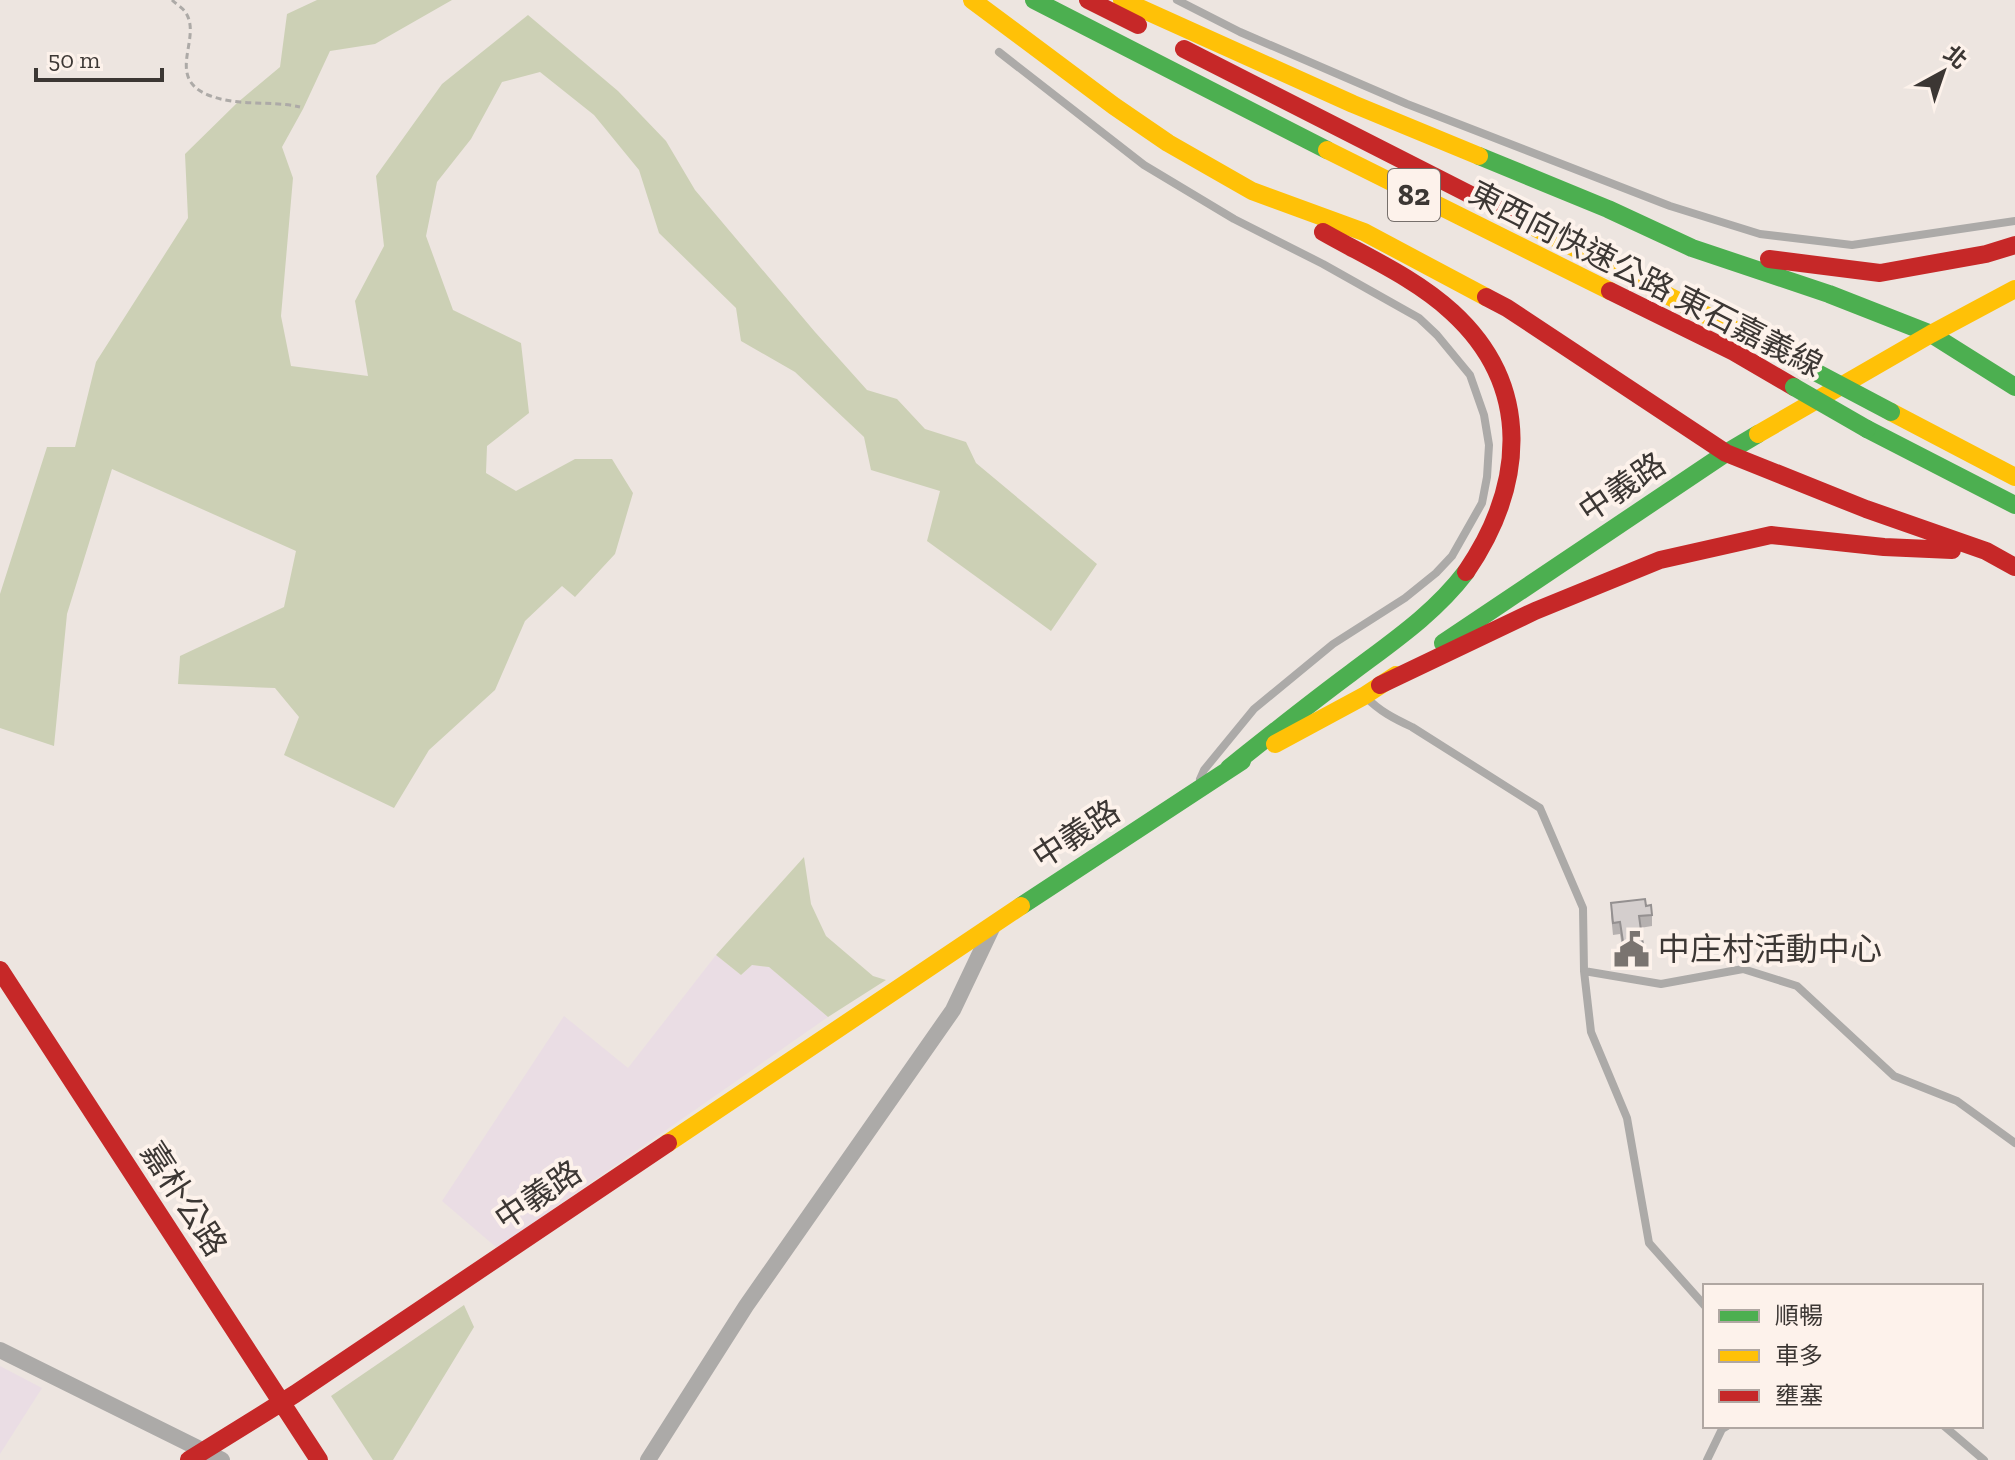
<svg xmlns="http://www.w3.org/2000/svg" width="2015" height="1460" font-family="'Zilla Slab','Noto Sans TC',serif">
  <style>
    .industrial { fill: #eadde4 }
    .green { fill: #ccd0b5 }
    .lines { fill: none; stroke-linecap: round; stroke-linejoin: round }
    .path { stroke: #adaaa7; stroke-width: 3; stroke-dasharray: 6 4; stroke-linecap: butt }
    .lane { stroke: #acaaa8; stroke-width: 8 }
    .street { stroke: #acaaa8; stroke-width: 16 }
    .fast { stroke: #4caf50; stroke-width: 18 }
    .slow { stroke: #ffc107; stroke-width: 18 }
    .jam { stroke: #c62828; stroke-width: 18 }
    .fast-bridge { stroke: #4caf50; stroke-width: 18 }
    .wall { fill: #b6b1b0 }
    .building { fill: #d4cecd; stroke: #949090; stroke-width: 2 }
    .labels { text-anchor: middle; stroke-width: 8; stroke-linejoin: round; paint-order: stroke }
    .shield { fill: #fdf2eb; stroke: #766f6b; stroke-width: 2 }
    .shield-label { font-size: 30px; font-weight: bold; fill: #3c3734 }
    .street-label { font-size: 32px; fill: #3c3734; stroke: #fdf2eb }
    .poi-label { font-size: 32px; fill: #3c3734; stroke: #fdf2eb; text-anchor: start }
  </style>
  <rect width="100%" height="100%" fill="#ede5e0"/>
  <path class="industrial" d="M716 955 741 975 752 965 769 967 828 1017 497 1248 442 1201 564 1016 628 1068Z
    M0 1366 42 1388 0 1454Z"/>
  <path class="green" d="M317 0H452L375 44 330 51 303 109 282 147 293 178 281 316 291 366 368 376 355 301 384 246 376 176 442 84 528 15 618 91 666 141 695 190 815 332 867 390 897 399 925 429 966 442 976 463 1097 564 1051 631 927 541 940 491 871 470 864 437 795 372 741 341 736 308 659 233 639 170 594 115 540 72 502 82 471 139 437 182 426 236 453 310 521 343 529 413 487 446 486 473 516 491 575 459H612L633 493 615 554 575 597 562 586 525 621 495 690 429 750 394 808 284 755 299 717 275 688 178 684 180 656 284 607 296 551 112 469 67 614 54 746 0 728V594L47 447H75L96 362 188 218 185 154 237 103 280 67 287 14Z
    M804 857 811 904 826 936 873 976 886 980 828 1017 769 967 752 965 741 975 716 955Z
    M464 1305 474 1327 393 1460H373L331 1396Z"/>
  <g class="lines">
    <path class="path" d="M172 0C176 4 183 8 186 13 202 39 165 77 208 95 238 107 270 100 300 107"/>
    <path class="lane" d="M1177 0 1240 32 1407 104 1670 206 1760 234 1852 245 2015 221
      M999 52 1144 165 1234 219 1323 264 1419 318 1437 335 1470 375 1484 415 1489 445 1487 477 1482 503 1452 556 1436 573 1405 598 1333 644 1254 709 1204 770 1200 779
      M1366 697C1379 711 1395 719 1412 727L1540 808 1583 908 1584 971 1591 1032 1627 1118 1649 1243 1705 1306
      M1584 971 1661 984 1743 969 1797 986 1894 1076 1957 1101 2015 1143
      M1944 1426 1984 1460
      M1707 1460 1722 1429 1727 1426"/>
    <path class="street" d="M0 1350 222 1460
      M648 1460 746 1306 953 1010 992 928"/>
    <path class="fast" d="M1034 0 1327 150
      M1479 156 1608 209 1692 248 1829 294 1931 334 2015 387
      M1867 429 2015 505
      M1443 643 1726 453 1758 434
      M1229 768C1269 736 1309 704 1351 673 1392 642 1434 614 1466 572
      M1021 906 1242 761"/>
    <path class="slow" d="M972 0 1114 106 1168 143 1252 191 1364 232 1486 297
      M1122 0 1353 104 1479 156
      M1327 150 1610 291
      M1526 223 1733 329
      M1891 412 2015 477
      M1758 434 1931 334 2015 289
      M1275 744 1364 696 1396 675
      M668 1143 1021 906"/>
    <path class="jam" d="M1088 0 1138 25
      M1184 49 1526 223
      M1323 232C1367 257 1415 278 1452 312 1534 387 1524 487 1466 572
      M1769 259 1880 273 1986 254 2015 245
      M1610 291 1734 352 1794 387
      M1486 297 1507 308 1726 453 1866 509 1986 551 2015 567
      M1380 685 1535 611 1660 560 1771 535 1884 547 1952 550
      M0 970 319 1460
      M189 1460 295 1394 668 1143"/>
    <path class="fast-bridge" d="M1770 348 1891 412
      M1794 387 1867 429"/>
  </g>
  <path class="wall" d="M1611 903 1646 906 1652 915V926L1640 928 1644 952V964L1625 966 1620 934 1613 935 1611 915Z"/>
  <path class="building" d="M1645 899 1646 906 1651 905 1652 915 1639 916 1644 952 1625 955 1620 922 1613 923 1611 903Z"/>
  <defs>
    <symbol id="civic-bare" viewBox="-9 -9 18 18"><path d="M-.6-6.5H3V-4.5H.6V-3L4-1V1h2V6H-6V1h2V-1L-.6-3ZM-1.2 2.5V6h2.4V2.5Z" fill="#7a7470" stroke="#fdf2eb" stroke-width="2.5" paint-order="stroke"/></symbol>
  </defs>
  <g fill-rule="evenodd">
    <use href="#civic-bare" x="1606" y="924" width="51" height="51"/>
  </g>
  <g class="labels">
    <rect class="shield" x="1388" y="169" width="52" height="52" rx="6"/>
    <g class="shield-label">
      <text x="1414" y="205">82</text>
    </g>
    <g class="street-label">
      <text transform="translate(1646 279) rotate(27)" y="11">東西向快速公路 東石嘉義線</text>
      <text transform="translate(1622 487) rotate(-34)" y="11">中義路</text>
      <text transform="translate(1076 834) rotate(-33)" y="11">中義路</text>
      <text transform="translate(538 1195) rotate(-34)" y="11">中義路</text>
      <text transform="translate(184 1199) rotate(57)" y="11">嘉朴公路</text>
    </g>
    <g class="poi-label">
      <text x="1658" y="960">中庄村活動中心</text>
    </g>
  </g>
  <rect x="1703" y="1284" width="280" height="144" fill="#fdf2eb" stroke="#b0a7a2" stroke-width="2"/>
  <rect x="1719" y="1310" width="40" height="12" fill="#4caf50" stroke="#b0a7a2" stroke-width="2"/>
  <text x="1775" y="1324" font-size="24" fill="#3c3734">順暢</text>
  <rect x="1719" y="1350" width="40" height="12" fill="#ffc107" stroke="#b0a7a2" stroke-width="2"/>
  <text x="1775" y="1364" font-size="24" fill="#3c3734">車多</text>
  <rect x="1719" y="1390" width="40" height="12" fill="#c62828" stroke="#b0a7a2" stroke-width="2"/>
  <text x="1775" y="1404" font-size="24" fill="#3c3734">壅塞</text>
  <g transform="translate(1943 72) rotate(40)" stroke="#fdf2eb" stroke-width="6" paint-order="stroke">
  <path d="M0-6L14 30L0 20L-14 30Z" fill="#3c3734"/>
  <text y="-12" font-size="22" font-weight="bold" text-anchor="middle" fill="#3c3734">北</text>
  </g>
  <path d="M36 68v12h126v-12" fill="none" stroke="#3c3734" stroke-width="4"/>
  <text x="48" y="68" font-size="24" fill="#3c3734" stroke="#fdf2eb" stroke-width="6" paint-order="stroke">50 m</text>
</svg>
